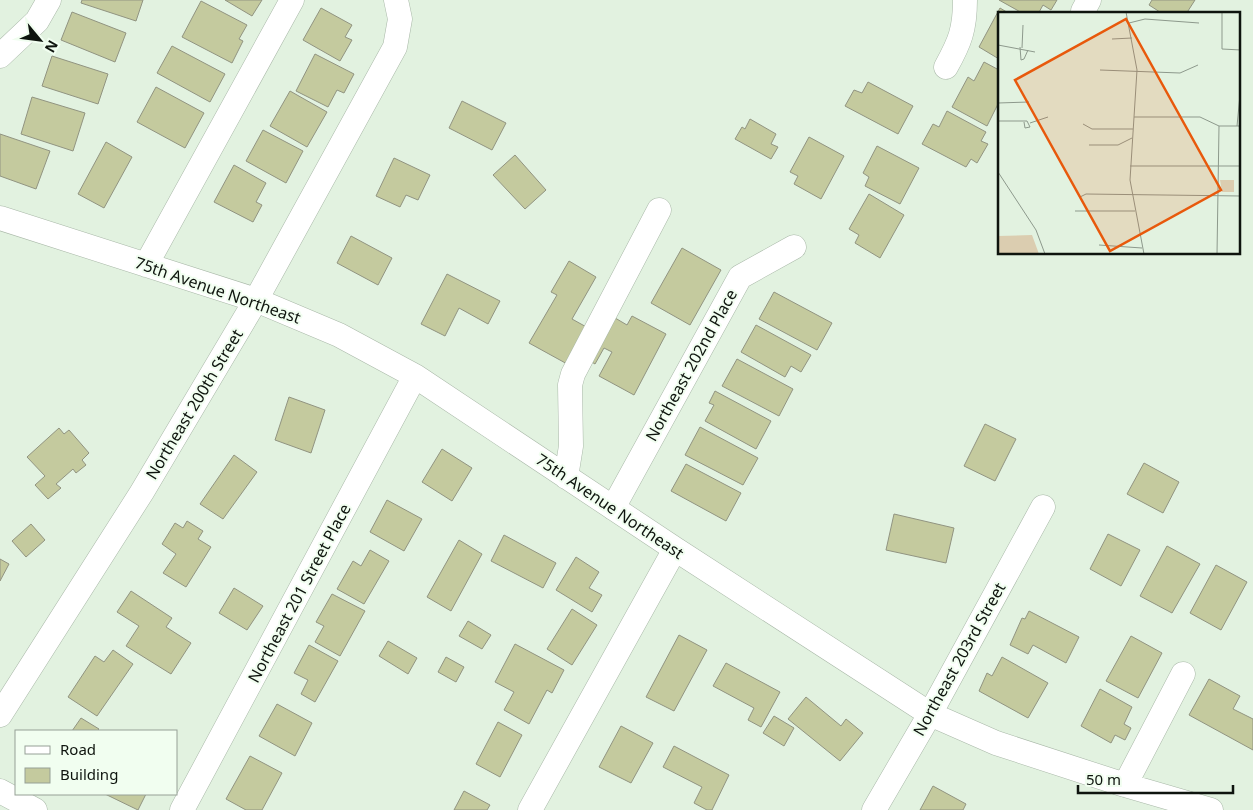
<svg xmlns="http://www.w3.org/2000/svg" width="1253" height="810" font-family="'Noto Sans',sans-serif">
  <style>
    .building { fill: #c4ca9e; stroke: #919481 }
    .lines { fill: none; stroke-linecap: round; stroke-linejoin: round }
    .minor-casing { stroke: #a9b8a8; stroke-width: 25 }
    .minor { stroke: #fff; stroke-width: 24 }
    .labels { text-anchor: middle; stroke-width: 4; stroke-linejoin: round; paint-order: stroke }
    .street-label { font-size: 16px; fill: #0e140e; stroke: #f1fef0 }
    .inset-road { fill: none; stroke: #8d998c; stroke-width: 1 }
    .view { fill: #e8590c; fill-opacity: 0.15; stroke: #e8590c; stroke-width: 2.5 }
    .inset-edge { fill: none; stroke: #0e140e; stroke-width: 2.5 }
  </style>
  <rect width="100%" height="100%" fill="#e2f2e0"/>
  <path class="building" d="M82 0H143L136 21 81 3Z
    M225 0H262L252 16Z
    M999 0H1057L1051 10 1043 5 1038 14H1024Z
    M1152 0H1195L1186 14H1163L1149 5Z
    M201 1 247 25 239 39 243 41 232 63 182 37Z
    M321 8 352 25 345 37 352 40 340 61 303 40Z
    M1000 8 1010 14H999V59L979 47Z
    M72 12 126 33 115 62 61 40Z
    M172 46 225 74 210 102 157 73Z
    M315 54 354 74 344 93 337 90 328 107 296 91Z
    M52 56 108 74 98 104 42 86Z
    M984 62 999 70V102L987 126 952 107 968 77 974 81Z
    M868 82 913 106 898 134 845 106 854 90 862 93Z
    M156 87 204 113 185 148 137 122Z
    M290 91 327 112 307 147 270 126Z
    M32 97 85 113 73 151 21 134Z
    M462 101 506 123 492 150 449 128Z
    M947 111 986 132 981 141 988 144 977 163 971 159 966 167 922 144 933 124 939 127Z
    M750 119 776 134 771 144 778 147 771 159 735 139 742 127 745 129Z
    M263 130 303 151 286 183 246 161Z
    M0 134 50 151 36 189 0 176Z
    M809 137 844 156 821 199 794 184 798 176 790 172Z
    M106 142 132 157 104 208 78 194Z
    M877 146 919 168 900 204 865 186 869 177 863 173Z
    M515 155 546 190 525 209 493 175Z
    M394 158 430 175 418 200 406 195 400 207 376 196Z
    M234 165 266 183 256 202 262 205 253 222 214 202Z
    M869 194 904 215 880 258 855 243 859 235 849 229Z
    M351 236 392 258 378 285 337 263Z
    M682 248 721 270 690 325 651 303Z
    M569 261 596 277 572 319 590 329 569 365 529 343 557 295 551 292Z
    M447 274 500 301 488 324 459 308 445 336 421 324Z
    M774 292 832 323 817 350 759 319Z
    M610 315 627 325 632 316 666 334 634 395 599 376 612 352 604 348 595 364 587 359Z
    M756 325 811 355 801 372 791 366 785 377 741 352Z
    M737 359 793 389 779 416 722 386Z
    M715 391 771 421 756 449 705 421 714 405 709 403Z
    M289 397 325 410 311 453 275 440Z
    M985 424 1016 439 995 481 964 466Z
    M700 427 758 458 743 485 685 455Z
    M59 428 64 434 69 430 89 453 82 460 86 465 76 473 73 469 56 484 61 488 48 499 35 485 45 476 27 457Z
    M442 449 472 468 452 501 422 482Z
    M234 455 257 472 223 519 200 504Z
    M1144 463 1179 482 1163 513 1127 494Z
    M686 464 741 493 726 521 671 491Z
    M387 500 422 519 404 551 370 532Z
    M894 514 954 528 946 563 886 550Z
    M187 521 203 531 198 539 211 547 186 587 163 573 176 554 162 544 175 523 183 528Z
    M31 524 45 540 26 557 12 541Z
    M1108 534 1140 550 1121 586 1090 569Z
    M504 535 556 563 543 588 491 561Z
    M459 540 482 554 451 611 427 597Z
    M1167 546 1200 564 1172 613 1140 596Z
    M370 550 389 561 364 604 337 589 353 561 361 566Z
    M576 557 599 572 589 588 602 595 592 612 556 590Z
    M0 559 9 564 0 581Z
    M1216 565 1247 582 1221 630 1190 613Z
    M234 588 263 606 247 630 219 613Z
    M131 591 172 618 166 627 191 643 171 674 126 646 139 626 117 612Z
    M332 594 365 611 340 656 315 642 324 626 316 622Z
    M572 609 597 625 572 665 547 649Z
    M1029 611 1079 637 1066 663 1033 645 1028 654 1010 645 1022 618 1025 619Z
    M468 621 491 635 482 649 459 636Z
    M679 635 707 650 674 711 646 697Z
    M1131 636 1162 653 1138 698 1106 681Z
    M388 641 417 658 408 674 379 656Z
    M515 644 564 670 552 693 547 690 529 724 504 710 514 692 495 682Z
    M309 645 338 661 315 702 301 694 308 680 294 673Z
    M113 650 133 664 97 716 68 697 95 656 104 662Z
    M446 657 464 667 456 682 438 672Z
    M1002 657 1048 683 1028 718 979 691 987 673 992 676Z
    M726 663 780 692 761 727 748 720 754 708 713 686Z
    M1209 679 1240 696 1233 709 1253 719V750L1189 715Z
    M1100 689 1132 707 1124 724 1131 728 1125 740 1115 735 1111 743 1081 726Z
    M806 697 841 726 846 719 863 733 840 761 788 719Z
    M277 704 312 723 295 756 259 736Z
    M774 716 794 728 784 746 763 733Z
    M81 718 99 729 97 731H72Z
    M498 722 522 735 500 777 476 764Z
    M621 726 653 743 631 783 599 767Z
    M674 746 729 775 712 810H707L694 803 702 787 663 767Z
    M250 756 282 773 262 810H246L226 799Z
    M933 786 966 804 963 810H920Z
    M464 791 490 805 487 810H454Z
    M105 794H146L138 810Z"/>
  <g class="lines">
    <defs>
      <path id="minor" d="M1083 11 1089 0
        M0 56 37 21 49 0
        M946 67C960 42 965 29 965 0
        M0 218 256 300 339 335 415 376 675 549 930 714 996 743 1125 785 1211 810
        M146 265 292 0
        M566 477 571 446 570 385 573 374 659 210
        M613 508 740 277 794 247
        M0 715 142 492 256 300 395 47 400 19 396 0
        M1125 785 1183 674
        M0 791 35 810
        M182 810 415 376
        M530 810 675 549
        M874 810 930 714 1043 507"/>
    </defs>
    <use href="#minor" class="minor-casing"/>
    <use href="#minor" class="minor"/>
  </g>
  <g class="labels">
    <g class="street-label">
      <text transform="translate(218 290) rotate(19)" y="6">75th Avenue Northeast</text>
      <text transform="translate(691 365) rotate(-61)" y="6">Northeast 202nd Place</text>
      <text transform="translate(194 404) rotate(-59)" y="6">Northeast 200th Street</text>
      <text transform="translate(610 506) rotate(34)" y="6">75th Avenue Northeast</text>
      <text transform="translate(299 593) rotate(-62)" y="6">Northeast 201 Street Place</text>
      <text transform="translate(959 659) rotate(-61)" y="6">Northeast 203rd Street</text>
    </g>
  </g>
  <g transform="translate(998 12)">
    <rect width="242" height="242" fill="#e2f2e0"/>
    <path d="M222 168H236V180H224ZM34 223 41 242H0V224Z" fill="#dbcdb0"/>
    <path class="inset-road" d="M128 0 139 58 132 168 146 242M224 0V37L243 38M131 11 147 7 201 11M114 27 134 26M0 33 37 40M22 35 23 48 26 47 30 38M24 36 25 13M102 58 182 61 200 53M0 91 31 90M136 105H202L221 114H243M0 109H29L32 115 27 116 26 110M32 111 50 105M85 112 94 117H135M239 114 242 83M91 133H120L134 126M132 154H243M0 160 38 218 47 242M82 185 88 182 243 184M77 199H137M101 233 144 236M219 242 221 114"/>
    <path class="view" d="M128 7 223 178 112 239 17 68Z"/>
    <rect width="242" height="242" class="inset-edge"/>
  </g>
  <rect x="15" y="730" width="162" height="65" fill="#f1fef0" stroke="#96a096"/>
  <rect x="25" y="746" width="25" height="8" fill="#ffffff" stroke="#96a096"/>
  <text x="60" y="755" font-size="15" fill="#0e140e">Road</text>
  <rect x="25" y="768" width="25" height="15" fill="#c4ca9e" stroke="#96a096"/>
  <text x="60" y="780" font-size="15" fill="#0e140e">Building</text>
  <g transform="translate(40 40) rotate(119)" stroke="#f1fef0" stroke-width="4" paint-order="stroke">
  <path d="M0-4L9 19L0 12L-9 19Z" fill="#0e140e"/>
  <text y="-8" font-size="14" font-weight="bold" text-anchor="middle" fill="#0e140e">N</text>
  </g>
  <path d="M1078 785v8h155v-8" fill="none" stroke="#0e140e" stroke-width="2.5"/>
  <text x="1086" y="785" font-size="15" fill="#0e140e" stroke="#f1fef0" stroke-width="4" paint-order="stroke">50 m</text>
</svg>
